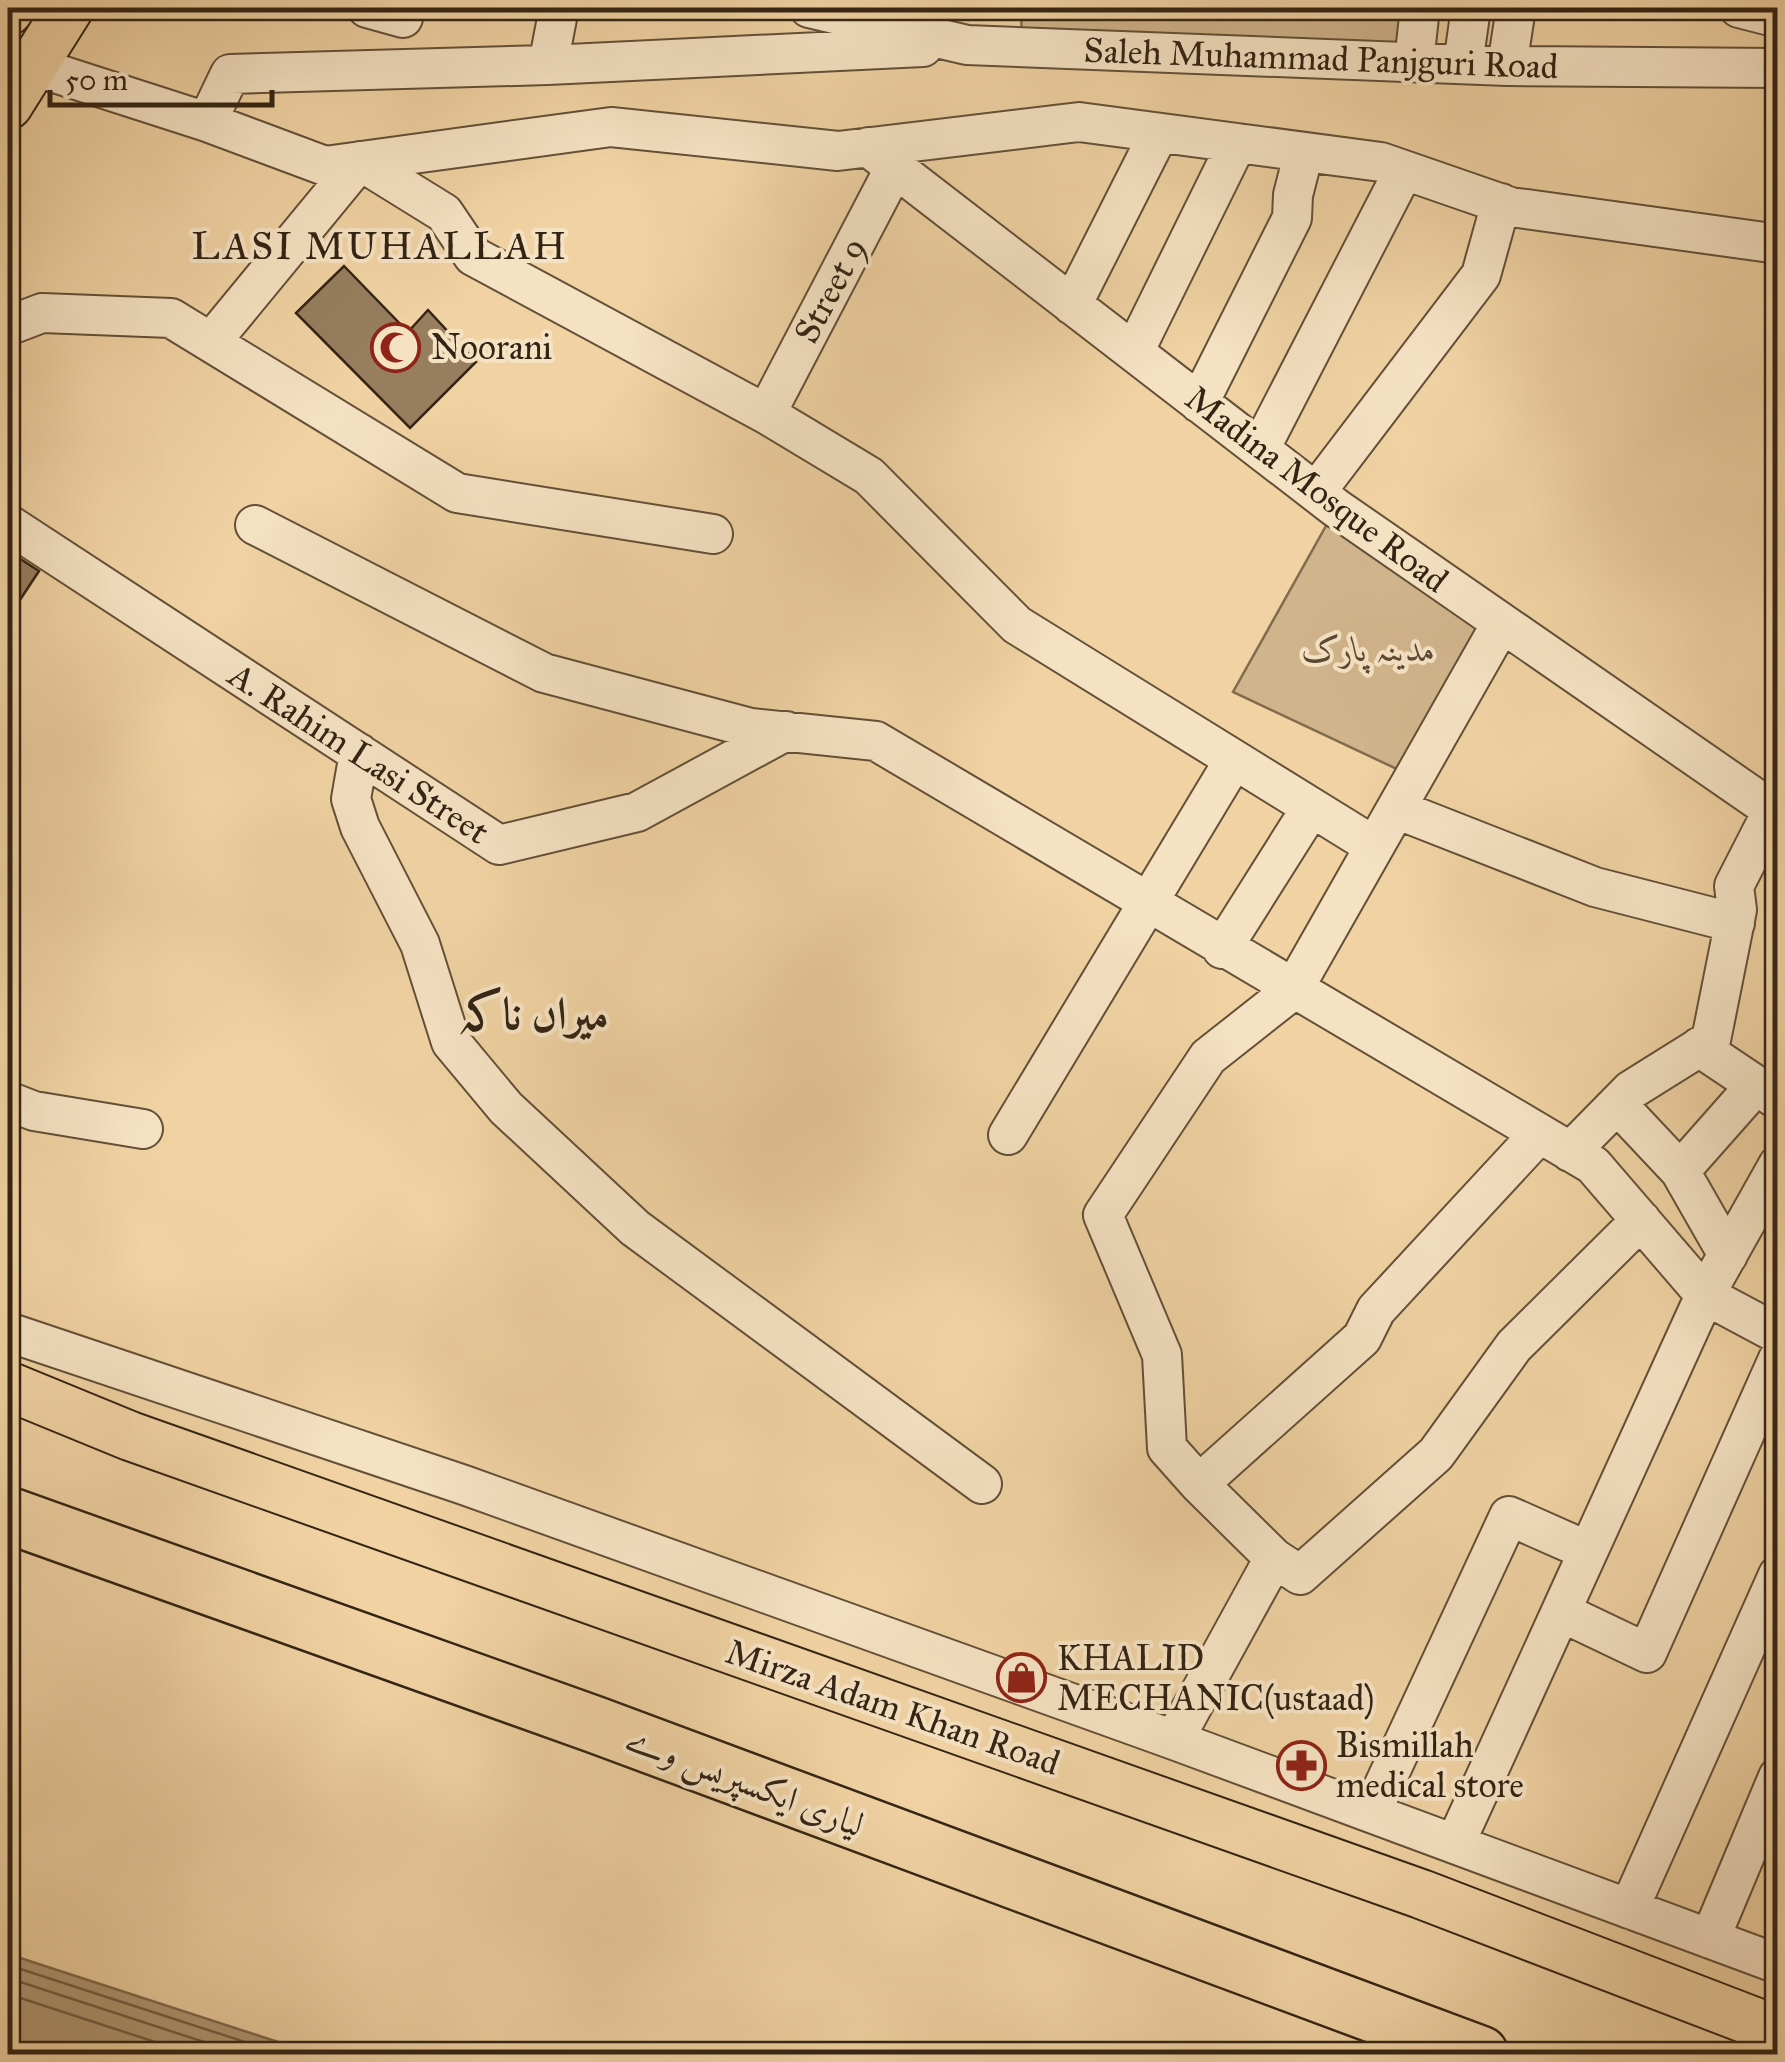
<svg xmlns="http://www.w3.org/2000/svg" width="1785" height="2062" font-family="'IM FELL Great Primer',Amiri,serif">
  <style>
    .green { fill: #d0b48b; stroke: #826c50; stroke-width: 2.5 }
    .water { fill: #b09772; stroke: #7e694c; stroke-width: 2.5 }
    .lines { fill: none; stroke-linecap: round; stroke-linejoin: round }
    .shore { stroke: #725e43; stroke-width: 2.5 }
    .building { fill: #967e5e; stroke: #342414; stroke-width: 2.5 }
    .minor-casing { stroke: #635038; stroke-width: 42 }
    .major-casing { stroke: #342414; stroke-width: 52 }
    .highway-casing { stroke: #342414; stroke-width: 60 }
    .minor { stroke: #f5e2c3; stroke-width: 38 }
    .major { stroke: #f0d2a3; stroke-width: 48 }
    .highway { stroke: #f0d2a3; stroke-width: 55 }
    .labels { text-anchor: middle; stroke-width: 8; stroke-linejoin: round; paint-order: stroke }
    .street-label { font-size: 35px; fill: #342414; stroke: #f5e2c3 }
    .poi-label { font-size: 35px; fill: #342414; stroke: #f5e2c3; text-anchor: start }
    .park-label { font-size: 35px; font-style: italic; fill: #5b4832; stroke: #f5e2c3 }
    .neighbourhood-label { font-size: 38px; letter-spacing: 2.5px; fill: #342414; stroke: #f5e2c3 }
    .district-label { font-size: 45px; font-weight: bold; fill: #342414; stroke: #f5e2c3 }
  </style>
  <rect width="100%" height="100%" fill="#f0d2a3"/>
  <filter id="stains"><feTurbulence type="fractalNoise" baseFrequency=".002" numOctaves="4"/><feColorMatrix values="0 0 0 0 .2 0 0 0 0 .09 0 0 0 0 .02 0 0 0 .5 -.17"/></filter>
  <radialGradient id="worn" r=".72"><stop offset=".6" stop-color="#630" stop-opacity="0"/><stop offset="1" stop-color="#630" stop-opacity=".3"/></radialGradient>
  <path class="green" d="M1021 8H1420L1414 62 1022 48Z
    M1336 508 1501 624 1416 778 1233 692Z"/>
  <path class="water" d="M8 1954 315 2054H8Z"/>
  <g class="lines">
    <path class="shore" d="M8 1965 282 2054
      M8 1978 241 2054
      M8 1994 192 2054"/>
  </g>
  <path class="building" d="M344 266 408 332 428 310 476 362 410 428 296 313Z
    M8 551 39 571 8 618Z"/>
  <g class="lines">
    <defs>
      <path id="minor" d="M367 8 403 18
        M809 8 967 45 1507 66 1778 68
        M1739 8 1778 18
        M8 54 33 66 207 122 325 166 611 127 838 151 1079 122 1381 162 1511 207 1778 244
        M1414 62 1420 8
        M1463 64 1471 8
        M548 65 559 8
        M1507 66 1516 8
        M207 122 230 74 548 65 923 47
        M868 147 1336 508 1778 814
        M1072 305 1159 133
        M8 326 42 313 171 318 457 493 713 534
        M211 342 360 161 444 213 473 256 766 414 869 476 1017 625 1374 846
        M1134 352 1237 143
        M1199 403 1292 218 1293 195 1304 152
        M766 414 895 167
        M1260 449 1404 170
        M1316 492 1481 275 1501 203
        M8 524 499 845 637 812 786 731
        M255 525 544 673 751 728 876 741 1593 1165 1705 1295 1778 1334
        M359 753 351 799 360 827 420 944 451 1042 506 1108 635 1228 982 1484
        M1396 809 1595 887 1735 923
        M1222 949 1311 808
        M1699 1047 1778 1100
        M8 1101 34 1111 143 1129
        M1617 1104 1680 1171 1728 1255
        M1008 1135 1234 760
        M1570 1152 1631 1090 1711 1040 1737 910 1734 886 1778 800
        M1680 1171 1756 1085
        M8 1332 464 1485 1174 1740 1778 1964
        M1199 1484 1167 1448 1162 1355 1103 1215 1208 1057 1293 990 1501 624
        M1274 1558 1199 1484 1362 1338 1376 1310 1539 1134
        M1561 1612 1647 1653 1778 1359
        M1174 1740 1274 1558 1300 1575 1436 1454 1514 1346 1641 1220
        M1371 1813 1509 1516 1588 1551
        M1455 1844 1705 1295 1778 1165
        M1629 1909 1778 1575
        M1710 1939 1778 1777"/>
      <path id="major" d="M8 11 10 8
        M8 105 69 8
        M8 1386 130 1436 1421 1894 1778 2031"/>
      <path id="highway" d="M8 1515 596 1725 1480 2054"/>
    </defs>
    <use href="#minor" class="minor-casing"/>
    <use href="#major" class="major-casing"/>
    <use href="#highway" class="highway-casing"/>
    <use href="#minor" class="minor"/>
    <use href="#major" class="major"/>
    <use href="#highway" class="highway"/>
  </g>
  <defs>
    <symbol id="mosque-ring" viewBox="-11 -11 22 22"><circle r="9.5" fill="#f5e2c3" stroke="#8f2418" stroke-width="1.5"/><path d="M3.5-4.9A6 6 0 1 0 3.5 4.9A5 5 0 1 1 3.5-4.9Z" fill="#8f2418"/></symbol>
    <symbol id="shop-ring" viewBox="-11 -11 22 22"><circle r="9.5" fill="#f5e2c3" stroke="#8f2418" stroke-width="1.5"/><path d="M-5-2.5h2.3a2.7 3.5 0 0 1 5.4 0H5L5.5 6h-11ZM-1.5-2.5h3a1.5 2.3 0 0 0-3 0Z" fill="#8f2418"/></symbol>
    <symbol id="pharmacy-ring" viewBox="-11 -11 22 22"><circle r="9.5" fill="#f5e2c3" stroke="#8f2418" stroke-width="1.5"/><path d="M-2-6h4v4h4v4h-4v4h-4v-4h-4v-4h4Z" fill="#8f2418"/></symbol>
  </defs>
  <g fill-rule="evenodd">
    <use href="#mosque-ring" x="368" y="320" width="55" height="55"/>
    <use href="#shop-ring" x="994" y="1650" width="55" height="55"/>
    <use href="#pharmacy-ring" x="1274" y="1738" width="55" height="55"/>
  </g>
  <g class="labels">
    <g class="street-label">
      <text transform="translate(1321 58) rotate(2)" y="12">Saleh Muhammad Panjguri Road</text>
      <text transform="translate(830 290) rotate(-62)" y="12">Street 9</text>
      <text transform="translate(1317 489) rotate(37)" y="12">Madina Mosque Road</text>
      <text transform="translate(359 753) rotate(33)" y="12">A. Rahim Lasi Street</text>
      <text transform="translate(893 1707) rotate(19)" y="12">Mirza Adam Khan Road</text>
      <text transform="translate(745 1781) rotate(21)" y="12">لیاری ایکسپریس وے</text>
    </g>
    <g class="poi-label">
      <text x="431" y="359">Noorani</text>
      <text x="1057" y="1670">KHALID<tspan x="1057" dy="40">MECHANIC(ustaad)</tspan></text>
      <text x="1336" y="1757">Bismillah<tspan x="1336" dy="40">medical store</tspan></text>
    </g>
    <g class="park-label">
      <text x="1369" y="661">مدینہ پارک</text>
    </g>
    <g class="neighbourhood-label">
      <text x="380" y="259">LASI MUHALLAH</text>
    </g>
    <g class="district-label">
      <text x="533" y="1029">میراں ناکہ</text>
    </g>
  </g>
  <rect width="1785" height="2062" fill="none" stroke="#f0d2a3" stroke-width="40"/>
  <rect x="10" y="10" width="1765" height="2042" fill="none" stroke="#342414" stroke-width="5"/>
  <rect x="20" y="20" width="1745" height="2022" fill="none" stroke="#342414" stroke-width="2.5"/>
  <path d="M50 90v15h222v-15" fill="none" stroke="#342414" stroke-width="5"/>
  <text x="65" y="90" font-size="30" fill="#342414" stroke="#f5e2c3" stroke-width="8" paint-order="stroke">50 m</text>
  <rect width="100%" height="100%" filter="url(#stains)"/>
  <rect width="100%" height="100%" fill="url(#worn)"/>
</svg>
